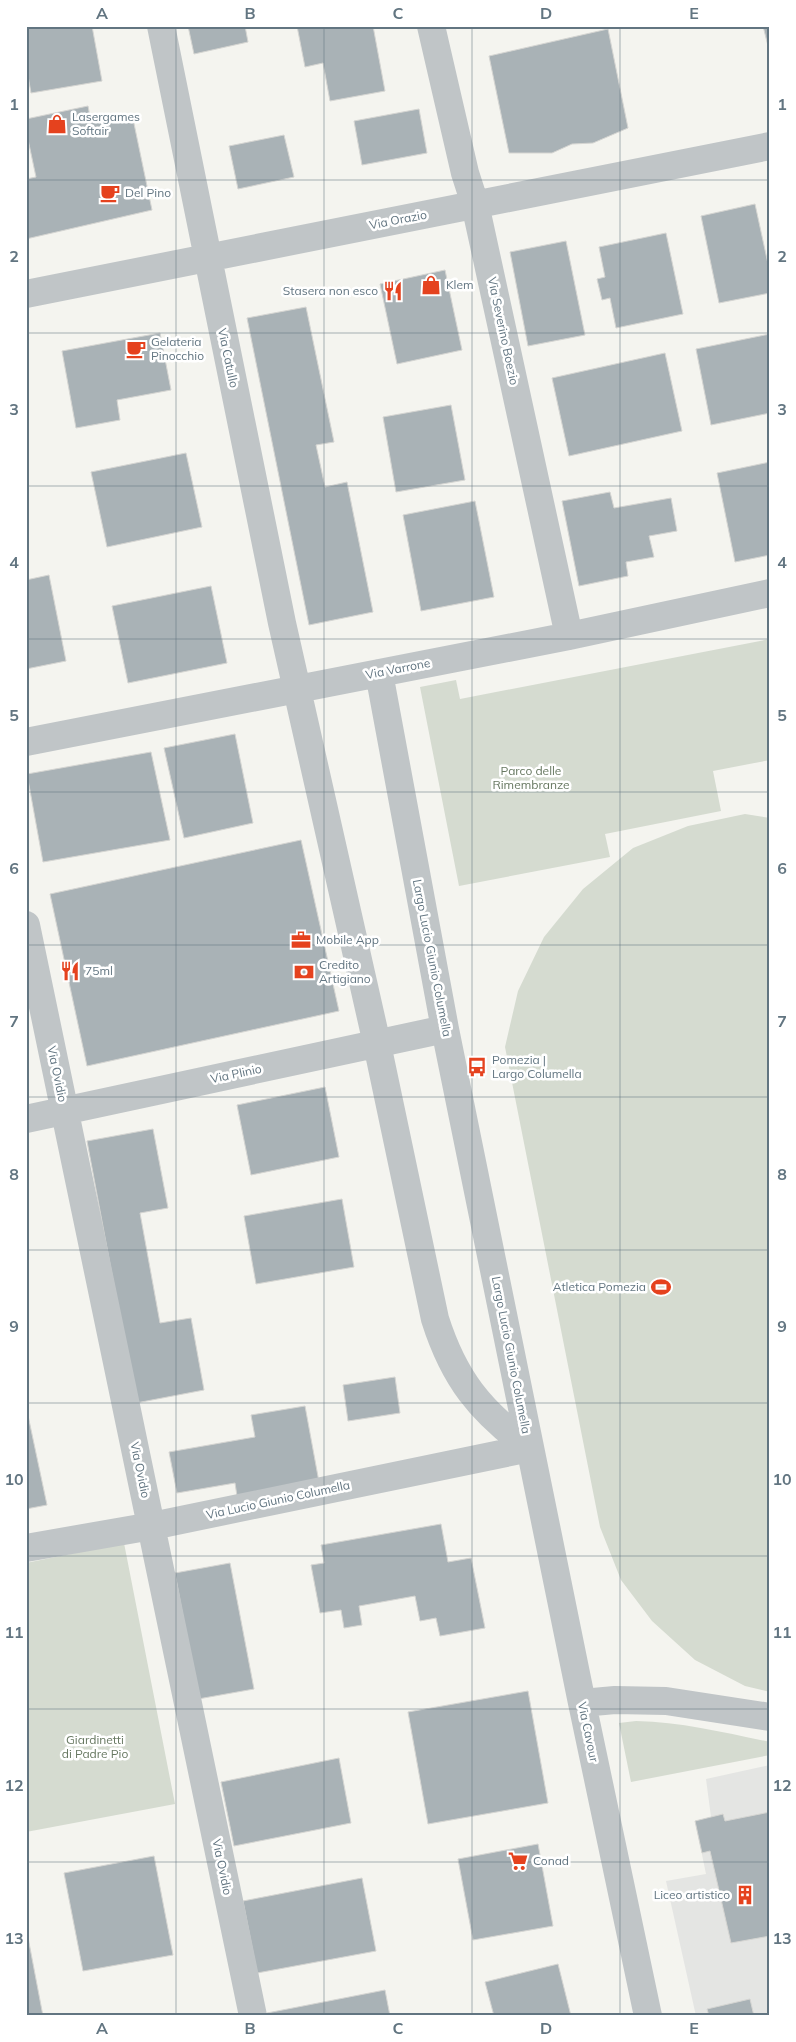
<svg xmlns="http://www.w3.org/2000/svg" width="796" height="2042" font-family="Mulish,sans-serif">
  <style>
    .built { fill: #e4e5e3 }
    .green { fill: #d5dbd0 }
    .building { fill: #a9b2b6; stroke: #d5d5d2 }
    .lines { fill: none; stroke-linecap: round; stroke-linejoin: round }
    .minor { stroke: #c0c5c7; stroke-width: 28 }
    .grid { fill: none; stroke: #627581; stroke-width: 1; stroke-opacity: 0.55 }
    .labels { text-anchor: middle; stroke-width: 5; stroke-linejoin: round; paint-order: stroke }
    .poi-label { font-size: 12px; fill: #627581; stroke: #fff; text-anchor: start }
    .street-label { font-size: 12px; fill: #627581; stroke: #fff }
    .park-label { font-size: 12px; fill: #677861; stroke: #fff }
    .neatline { fill: none; stroke: #627581; stroke-width: 2 }
    .grid-label { font-size: 16px; text-anchor: middle; font-weight: bold; fill: #627581 }
  </style>
  <rect width="100%" height="100%" fill="#f4f4ef"/>
  <path class="built" d="M770 1765V2016H696L666 1881 706 1874 695 1821 711 1817 706 1779Z"/>
  <path class="green" d="M770 639V760L713 771 721 811 605 834 610 857 459 886 420 687 456 680 460 699Z
    M745 814 770 818V1692L745 1686 695 1660 652 1621 621 1580 600 1527 505 1047 518 991 544 937 583 889 633 848 688 826Z
    M124 1543 175 1804 26 1832V1563Z
    M636 1721C682 1722 726 1733 770 1742V1755L631 1782 619 1723Z"/>
  <path class="building" d="M26 26H92L102 81 31 93 26 64Z
    M188 26H245L248 42 194 54Z
    M297 26H373L385 91 330 101 323 63 305 67Z
    M763 26H770V54Z
    M608 29 628 128 593 143 572 144 552 153H509L489 56Z
    M88 106 91 122 132 114 152 210 26 239V179L36 177 26 130V119Z
    M419 109 427 153 362 165 354 121Z
    M284 135 294 177 238 189 229 146Z
    M755 204 770 273V293L719 303 701 216Z
    M666 233 683 314 616 328 610 298 602 300 597 279 605 277 599 247Z
    M566 241 585 335 528 346 510 252Z
    M445 270 462 350 397 364 380 284Z
    M306 307 334 442 316 445 325 487 347 482 373 612 309 625 247 318Z
    M160 333 171 390 117 400 120 420 76 428 62 351Z
    M770 334V413L711 425 696 349Z
    M665 353 682 431 569 456 552 378Z
    M451 405 465 480 396 492 383 417Z
    M186 453 202 527 107 547 91 472Z
    M770 462V555L735 562 717 473Z
    M610 492 614 508 671 498 677 531 649 536 654 557 626 562 628 576 579 586 562 501Z
    M475 501 494 597 421 611 403 515Z
    M49 575 66 661 26 669V580Z
    M211 586 227 663 128 683 112 606Z
    M235 734 253 823 184 838 164 748Z
    M151 752 170 840 43 862 27 774Z
    M301 840 339 1011 87 1066 50 894Z
    M325 1087 339 1157 251 1175 237 1105Z
    M153 1129 168 1208 140 1213 160 1323 191 1318 204 1390 136 1403 87 1141Z
    M342 1199 354 1267 256 1284 244 1216Z
    M395 1377 400 1413 348 1421 343 1385Z
    M26 1406 47 1505 26 1509Z
    M305 1406 319 1482 237 1496 235 1483 177 1493 169 1452 255 1437 251 1415Z
    M441 1524 448 1562 471 1558 485 1628 440 1636 436 1618 420 1621 415 1596 359 1606 362 1625 344 1628 341 1610 320 1613 311 1565 324 1563 321 1545Z
    M230 1563 254 1689 198 1699 175 1573Z
    M528 1691 548 1803 428 1824 408 1712Z
    M339 1758 351 1823 234 1846 221 1782Z
    M770 1812V1936L731 1943 710 1851 702 1853 695 1821 723 1814 725 1821Z
    M538 1844 553 1926 473 1940 458 1859Z
    M154 1856 173 1955 83 1971 64 1873Z
    M362 1878 376 1951 257 1973 243 1901Z
    M26 1927 43 2016H26Z
    M558 1964 571 2016H494L485 1982Z
    M385 1990 390 2016H268L267 2013Z
    M750 1999 754 2016H709L707 2009Z"/>
  <g class="lines">
    <path class="minor" d="M161 26 282 623 377 1044 435 1319C454 1379 480 1411 530 1448
      M431 26 465 173 475 204 569 636
      M26 294 770 146
      M379 673 445 1029 582 1703 648 2016
      M26 742 569 636 770 593
      M26 925 253 2016
      M26 1119 445 1029
      M26 1548 152 1526 530 1448
      M582 1703 615 1700 666 1701 770 1717"/>
  </g>
  <path class="grid" d="M176 26V2016M324 26V2016M472 26V2016M620 26V2016M26 180H770M26 333H770M26 486H770M26 639H770M26 792H770M26 945H770M26 1097H770M26 1250H770M26 1403H770M26 1556H770M26 1709H770M26 1862H770"/>
  <defs>
    <symbol id="shop-bare" viewBox="-9 -9 18 18"><path d="M-5-2.5h2.3a2.7 3.5 0 0 1 5.4 0H5L5.5 6h-11ZM-1.5-2.5h3a1.5 2.3 0 0 0-3 0Z" fill="#e5421e" stroke="#fff" stroke-width="2.5" paint-order="stroke"/></symbol>
    <symbol id="cafe-bare" viewBox="-9 -9 18 18"><path d="M-5.5-4.5H6V0H3Q3 3.5 0 3.5H-2.5Q-5.5 3.5-5.5 0ZM3-3.2v2h1.7v-2ZM-6 4.5H4V6H-6Z" fill="#e5421e" stroke="#fff" stroke-width="2.5" paint-order="stroke"/></symbol>
    <symbol id="restaurant-bare" viewBox="-9 -9 18 18"><path d="M-5-6h1v4h1v-4h1v4h1v-4h1v5L-1.5 .5V6h-2V.5L-5-1ZM5-6V6H3V1.5H1.5Q1.5-4 5-6Z" fill="#e5421e" stroke="#fff" stroke-width="2.5" paint-order="stroke"/></symbol>
    <symbol id="office-bare" viewBox="-9 -9 18 18"><path d="M-6-3h4V-5.5h4V-3h4V5H-6ZM-1-4.5V-3h2v-1.5ZM-6 0V1H6V0Z" fill="#e5421e" stroke="#fff" stroke-width="2.5" paint-order="stroke"/></symbol>
    <symbol id="bank-bare" viewBox="-9 -9 18 18"><path d="M-6-4H6V4H-6ZM0-2.3a2.3 2.3 0 1 0 0 4.6a2.3 2.3 0 1 0 0-4.6Z" fill="#e5421e" stroke="#fff" stroke-width="2.5" paint-order="stroke"/></symbol>
    <symbol id="bus-bare" viewBox="-9 -9 18 18"><path d="M-5-6H5V4H4V6H2V4H-2V6H-4V4H-5ZM-3.5-4V0h7V-4ZM-3.5 1.2v1.5H-2V1.2ZM2 1.2v1.5H3.5V1.2Z" fill="#e5421e" stroke="#fff" stroke-width="2.5" paint-order="stroke"/></symbol>
    <symbol id="stadium-bare" viewBox="-9 -9 18 18"><path d="M0-5a6.5 5 0 1 0 0 10a6.5 5 0 1 0 0-10ZM-3.5-1.8h7v3.6h-7Z" fill="#e5421e" stroke="#fff" stroke-width="2.5" paint-order="stroke"/></symbol>
    <symbol id="supermarket-bare" viewBox="-9 -9 18 18"><path d="M-6-5.5h2.5l.6 2H6L4.5 2H-2.5L-4.4-4H-6ZM-1.5 3.2a1.3 1.3 0 1 0 .1 0ZM3 3.2a1.3 1.3 0 1 0 .1 0Z" fill="#e5421e" stroke="#fff" stroke-width="2.5" paint-order="stroke"/></symbol>
    <symbol id="building-bare" viewBox="-9 -9 18 18"><path d="M-4-6H4V6H1V3H-1V6H-4ZM-2.5-4.3h1.7v1.8h-1.7ZM.8-4.3h1.7v1.8H.8ZM-2.5-1h1.7V.8h-1.7ZM.8-1h1.7V.8H.8Z" fill="#e5421e" stroke="#fff" stroke-width="2.5" paint-order="stroke"/></symbol>
  </defs>
  <g fill-rule="evenodd">
    <use href="#shop-bare" x="43" y="110" width="28" height="28"/>
    <use href="#cafe-bare" x="96" y="179" width="28" height="28"/>
    <use href="#shop-bare" x="417" y="271" width="28" height="28"/>
    <use href="#restaurant-bare" x="379" y="277" width="28" height="28"/>
    <use href="#cafe-bare" x="122" y="335" width="28" height="28"/>
    <use href="#office-bare" x="287" y="926" width="28" height="28"/>
    <use href="#restaurant-bare" x="56" y="957" width="28" height="28"/>
    <use href="#bank-bare" x="290" y="958" width="28" height="28"/>
    <use href="#bus-bare" x="463" y="1053" width="28" height="28"/>
    <use href="#stadium-bare" x="647" y="1273" width="28" height="28"/>
    <use href="#supermarket-bare" x="504" y="1847" width="28" height="28"/>
    <use href="#building-bare" x="731" y="1881" width="28" height="28"/>
  </g>
  <g class="labels">
    <g class="poi-label">
      <text x="72" y="121">Lasergames<tspan x="72" dy="14">Softair</tspan></text>
      <text x="125" y="197">Del Pino</text>
      <text x="446" y="289">Klem</text>
      <text x="378" y="295" text-anchor="end">Stasera non esco</text>
      <text x="151" y="346">Gelateria<tspan x="151" dy="14">Pinocchio</tspan></text>
      <text x="316" y="944">Mobile App</text>
      <text x="319" y="969">Credito<tspan x="319" dy="14">Artigiano</tspan></text>
      <text x="85" y="975">75ml</text>
      <text x="492" y="1064">Pomezia |<tspan x="492" dy="14">Largo Columella</tspan></text>
      <text x="646" y="1291" text-anchor="end">Atletica Pomezia</text>
      <text x="533" y="1865">Conad</text>
      <text x="730" y="1899" text-anchor="end">Liceo artistico</text>
    </g>
    <g class="street-label">
      <text transform="translate(398 220) rotate(-11)" y="4">Via Orazio</text>
      <text transform="translate(503 331) rotate(78)" y="4">Via Severino Boezio</text>
      <text transform="translate(228 358) rotate(78)" y="4">Via Catullo</text>
      <text transform="translate(398 669) rotate(-11)" y="4">Via Varrone</text>
      <text transform="translate(432 958) rotate(79)" y="4">Largo Lucio Giunio Columella</text>
      <text transform="translate(57 1074) rotate(78)" y="4">Via Ovidio</text>
      <text transform="translate(236 1074) rotate(-12)" y="4">Via Plinio</text>
      <text transform="translate(511 1355) rotate(79)" y="4">Largo Lucio Giunio Columella</text>
      <text transform="translate(140 1470) rotate(78)" y="4">Via Ovidio</text>
      <text transform="translate(278 1500) rotate(-12)" y="4">Via Lucio Giunio Columella</text>
      <text transform="translate(588 1732) rotate(78)" y="4">Via Cavour</text>
      <text transform="translate(222 1867) rotate(78)" y="4">Via Ovidio</text>
    </g>
    <g class="park-label">
      <text x="531" y="775">Parco delle<tspan x="531" dy="14">Rimembranze</tspan></text>
      <text x="95" y="1744">Giardinetti<tspan x="95" dy="14">di Padre Pio</tspan></text>
    </g>
  </g>
  <rect width="796" height="2042" fill="none" stroke="#ffffff" stroke-width="55"/>
  <rect x="28" y="28" width="740" height="1986" class="neatline"/>
  <g class="grid-label">
    <text x="102" y="19">A</text>
    <text x="250" y="19">B</text>
    <text x="398" y="19">C</text>
    <text x="546" y="19">D</text>
    <text x="694" y="19">E</text>
    <text x="14" y="110">1</text>
    <text x="782" y="110">1</text>
    <text x="14" y="262">2</text>
    <text x="782" y="262">2</text>
    <text x="14" y="415">3</text>
    <text x="782" y="415">3</text>
    <text x="14" y="568">4</text>
    <text x="782" y="568">4</text>
    <text x="14" y="721">5</text>
    <text x="782" y="721">5</text>
    <text x="14" y="874">6</text>
    <text x="782" y="874">6</text>
    <text x="14" y="1027">7</text>
    <text x="782" y="1027">7</text>
    <text x="14" y="1180">8</text>
    <text x="782" y="1180">8</text>
    <text x="14" y="1332">9</text>
    <text x="782" y="1332">9</text>
    <text x="14" y="1485">10</text>
    <text x="782" y="1485">10</text>
    <text x="14" y="1638">11</text>
    <text x="782" y="1638">11</text>
    <text x="14" y="1791">12</text>
    <text x="782" y="1791">12</text>
    <text x="14" y="1944">13</text>
    <text x="782" y="1944">13</text>
    <text x="102" y="2034">A</text>
    <text x="250" y="2034">B</text>
    <text x="398" y="2034">C</text>
    <text x="546" y="2034">D</text>
    <text x="694" y="2034">E</text>
  </g>
</svg>
